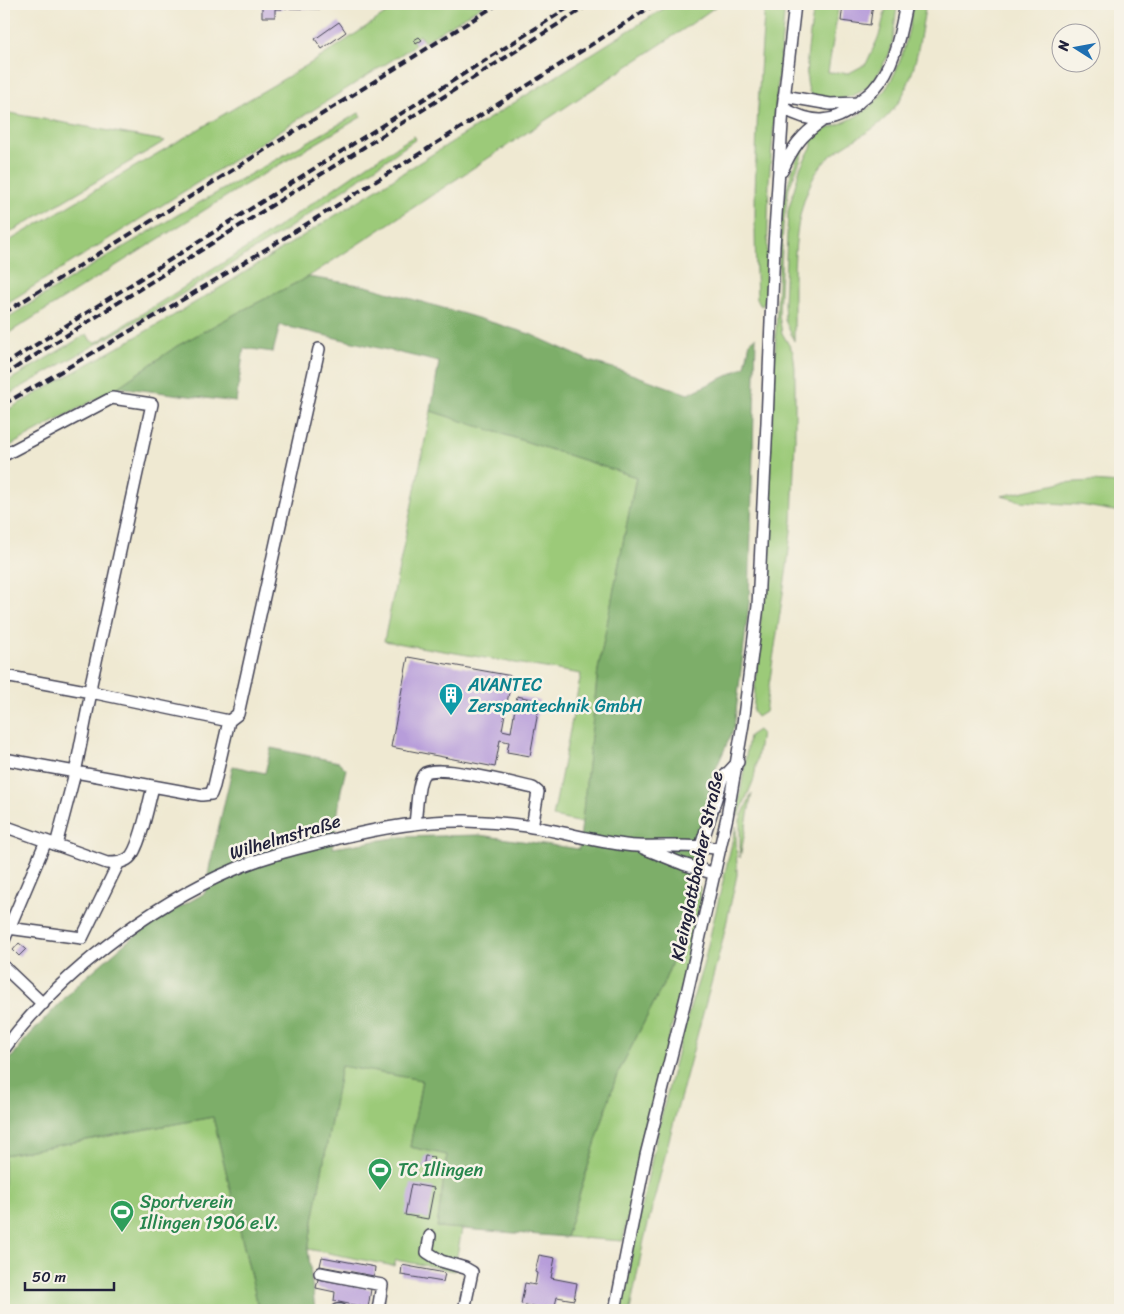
<svg xmlns="http://www.w3.org/2000/svg" width="1124" height="1314" font-family="Sriracha,sans-serif">
  <style>
    .green { fill: #9cca79; stroke: #5f765a }
    .forest { fill: #7dae69; stroke: #506852 }
    .building { fill: #b79dda }
    .lines { fill: none; stroke-linecap: round; stroke-linejoin: round }
    .minor-casing { stroke: #414052; stroke-width: 14 }
    .minor { stroke: #fff; stroke-width: 11 }
    .rail { stroke: #22223b; stroke-width: 4; stroke-dasharray: 8 4; stroke-linecap: butt }
    .labels { text-anchor: middle; stroke-width: 5; stroke-linejoin: round; paint-order: stroke }
    .culture-label { font-size: 18px; fill: #0d838f; stroke: #f7f3e8; text-anchor: start }
    .street-label { font-size: 18px; fill: #22223b; stroke: #f7f3e8 }
    .leisure-label { font-size: 18px; fill: #27864d; stroke: #f7f3e8; text-anchor: start }
  </style>
  <rect width="100%" height="100%" fill="#f7f3e8"/>
  <filter id="ink" filterUnits="userSpaceOnUse"><feTurbulence type="fractalNoise" baseFrequency=".02" numOctaves="2"/><feDisplacementMap in="SourceGraphic" scale="10" xChannelSelector="R" yChannelSelector="G"/><feConvolveMatrix kernelMatrix="1 2 1 2 8 2 1 2 1" color-interpolation-filters="sRGB"/></filter>
  <filter id="wash" filterUnits="userSpaceOnUse"><feTurbulence type="fractalNoise" baseFrequency=".0096" numOctaves="4" result="noise"/><feDisplacementMap in="SourceGraphic" scale="20" xChannelSelector="R" yChannelSelector="G"/><feGaussianBlur stdDeviation="1.12" result="paint"/><feColorMatrix in="noise" values="0 0 0 0 0 0 0 0 0 0 0 0 0 0 0 0 0 1.4 0 .05"/><feComposite in="paint" operator="in"/></filter>
  <g filter="url(#wash)">
    <rect width="100%" height="100%" fill="#efe9d2"/>
    <path class="green" d="M400 4H485L424 42 420 35 413 40 415 45 400 55 4 305V244L321 57Z
      M671 4H719L687 27 308 277 239 312 177 346 118 387 4 449V412L171 317 231 281Z
      M765 4H785L769 180 766 301 762 306 760 305 757 299C752 200 757 102 765 4Z
      M814 4H839L828 72 849 73 866 64 879 36 887 4H898C894 19 895 34 891 49 890 54 887 58 884 63 874 85 857 100 832 99 824 99 813 101 809 91 802 69 812 27 814 4Z
      M914 4H926C917 50 916 99 872 129 853 142 828 152 816 173 788 222 795 286 794 341L785 320 784 303 788 211 800 168 812 146 810 135C826 129 845 123 860 114 898 90 906 44 914 4Z
      M4 112 165 141 4 236Z
      M359 113 361 117 243 186 4 336V320L78 274 181 213Z
      M414 136 416 139 289 228 163 306 4 397V384L5 383 87 334 91 341 97 342 253 244 369 164Z
      M805 143 806 146 789 188 783 225 779 316 782 333 793 352 795 368V439L792 522 787 567 765 712 757 717 753 712 767 540 781 213C786 188 792 165 805 143Z
      M431 411 636 477 598 670 582 823 553 817 581 674 384 641Z
      M1091 481 1120 483V512L1080 505 1020 501 1002 496 1061 483Z
      M758 730 761 733 754 779 739 815H737L749 736Z
      M752 793 740 858V820Z
      M736 826 737 875 722 943 670 1136 644 1240 630 1310H620L638 1222 662 1113 683 1031 703 966Z
      M693 875 700 889V908L636 1177 623 1241 566 1237 616 1077 662 987 682 937Z
      M341 1066 422 1080 410 1147 447 1155 437 1227 462 1229 454 1271 396 1260 394 1266 308 1249Z
      M213 1117 259 1310H4V1155Z"/>
    <path class="forest" d="M308 277 366 286 471 316 530 334 592 362 620 370 688 394 733 373 745 366 750 342 756 337 749 604 734 728 714 773 699 838 682 937 662 987 616 1077 566 1237 437 1227 447 1155 410 1147 422 1080 341 1066 308 1249 315 1310H259L213 1117 4 1155V1068L24 1041 80 982 129 940 173 911 205 893 210 864 233 766 265 773 271 748 339 762 346 769 341 790 333 848 400 837 479 835 579 849 598 670 636 477 431 411 439 362 280 325 273 352 244 348 236 402 118 387 177 346 239 312Z"/>
    <g id="blocks">
      <path class="building" d="M262 4H282V9H275V17H262Z
        M284 4H323L322 9 284 8Z
        M843 4H873L870 25 841 21Z
        M339 22 346 32 322 49 315 39Z
        M419 37 422 40 416 44 414 40Z
        M408 657 512 676 502 730 511 732 517 696 540 701 530 756 507 752 509 742 500 740 495 767 391 747Z
        M19 943 26 949 19 956 13 950Z
        M425 1156 434 1157 431 1169 423 1168Z
        M411 1184 434 1188 428 1219 405 1215Z
        M539 1255 555 1258 551 1278 577 1283 574 1300 557 1297 554 1310 521 1304 525 1283 535 1285 537 1273 535 1272Z
        M322 1257 375 1267 374 1276 320 1266Z
        M402 1265 445 1273 443 1282 401 1275Z
        M318 1279 371 1289 368 1308 334 1301 335 1292 316 1288Z"/>
    </g>
  </g>
  <g filter="url(#ink)">
    <use href="#blocks" fill-opacity="0" stroke="#414052" stroke-width="1"/>
    <g class="lines">
      <defs>
        <path id="minor" d="M784 96 830 104 858 103
          M783 108C810 123 833 126 857 104 862 98 869 95 874 89 895 66 900 33 906 4
          M782 171C792 148 801 135 822 121
          M4 455 112 398 152 404 91 684V692L5 676 4 682
          M4 759 202 795 211 794 214 786 229 721
          M415 823C417 812 417 782 424 774 434 763 516 784 533 788L538 792 532 827
          M4 826 107 863C115 863 123 863 129 858 140 849 149 801 153 787
          M56 845 75 773 91 692 229 721 238 714 319 349
          M701 846 722 779 738 762
          M643 848 683 864 715 874
          M8 928 82 938 118 864
          M4 940 46 841
          M4 967 43 1004
          M4 1049C58 975 149 906 233 870 266 855 304 847 339 838 380 828 422 820 465 821 487 822 510 823 532 827 567 832 602 844 637 846 665 847 692 844 720 849
          M430 1236 427 1252 441 1261 465 1268 472 1272 464 1310
          M320 1273 382 1285 378 1310
          M337 1310H341
          M615 1310 646 1155 687 993 727 817 743 724 758 606 767 422 774 246 783 108 795 4"/>
      </defs>
      <use href="#minor" class="minor-casing"/>
      <use href="#minor" class="minor"/>
      <path class="rail" d="M4 313 498 4
        M4 365 574 4
        M4 375 590 4
        M4 404C226 278 441 141 655 4"/>
    </g>
  </g>
  <defs>
    <symbol id="building-pin" viewBox="-11 -11 22 30"><path d="M0 17L-7.5 6A9.5 9.5 0 1 1 7.5 6Z" fill="#0f9aa8" stroke="#f7f3e8"/><path d="M-4-6H4V6H1V3H-1V6H-4ZM-2.5-4.3h1.7v1.8h-1.7ZM.8-4.3h1.7v1.8H.8ZM-2.5-1h1.7V.8h-1.7ZM.8-1h1.7V.8H.8Z" fill="#fff"/></symbol>
    <symbol id="stadium-pin" viewBox="-11 -11 22 30"><path d="M0 17L-7.5 6A9.5 9.5 0 1 1 7.5 6Z" fill="#2e9e5b" stroke="#f7f3e8"/><path d="M0-5a6.5 5 0 1 0 0 10a6.5 5 0 1 0 0-10ZM-3.5-1.8h7v3.6h-7Z" fill="#fff"/></symbol>
  </defs>
  <g fill-rule="evenodd">
    <use href="#building-pin" x="437" y="681" width="28" height="38"/>
    <use href="#stadium-pin" x="366" y="1156" width="28" height="38"/>
    <use href="#stadium-pin" x="108" y="1198" width="28" height="38"/>
  </g>
  <g class="labels">
    <g class="culture-label">
      <text x="468" y="691">AVANTEC<tspan x="468" dy="21">Zerspantechnik GmbH</tspan></text>
    </g>
    <g class="street-label">
      <text transform="translate(285 837) rotate(-17)" y="6">Wilhelmstraße</text>
      <text transform="translate(697 866) rotate(-78)" y="6">Kleinglattbacher Straße</text>
    </g>
    <g class="leisure-label">
      <text x="398" y="1176">TC Illingen</text>
      <text x="140" y="1208">Sportverein<tspan x="140" dy="21">Illingen 1906 e.V.</tspan></text>
    </g>
  </g>
  <rect width="1124" height="1314" fill="none" stroke="#f7f3e8" stroke-width="20"/>
  <g transform="translate(1076 48) rotate(281)"><circle r="24" fill="#f7f3e8" stroke="#a29fa3"/>
  <path d="M0-4L9 19L0 12L-9 19Z" fill="#1f6fb2"/>
  <text y="-8" font-size="14" font-weight="bold" text-anchor="middle" fill="#22223b">N</text>
  </g>
  <path d="M25 1282v8h89v-8" fill="none" stroke="#22223b" stroke-width="2.5"/>
  <text x="32" y="1282" font-size="15" fill="#22223b" stroke="#f7f3e8" stroke-width="4" paint-order="stroke">50 m</text>
</svg>
